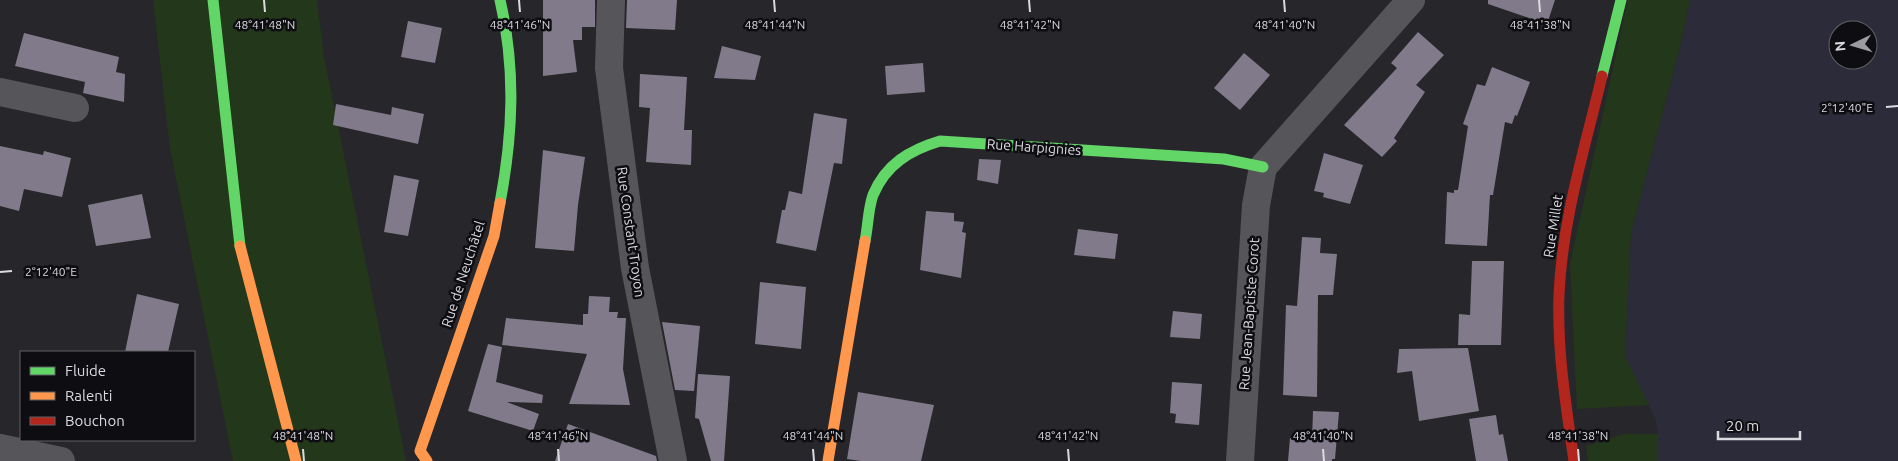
<svg xmlns="http://www.w3.org/2000/svg" width="1898" height="461" font-family="Ubuntu,sans-serif">
  <style>
    .built { fill: #2c2b39; fill-rule: evenodd }
    .green { fill: #23381b }
    .building { fill: #807a8a }
    .lines { fill: none; stroke-linecap: round; stroke-linejoin: round }
    .street { stroke: #56565a; stroke-width: 28 }
    .fast { stroke: #63d668; stroke-width: 11 }
    .slow { stroke: #ff974d; stroke-width: 11 }
    .jam { stroke: #b3261e; stroke-width: 11 }
    .ticks { fill: none; stroke: #dadae0; stroke-width: 2 }
    .labels { text-anchor: middle; stroke-width: 5; stroke-linejoin: round; paint-order: stroke }
    .street-label { font-size: 14px; fill: #dadae0; stroke: #0e0e12 }
    .ticks-label { font-size: 12px; text-anchor: middle; fill: #dadae0; stroke: #0e0e12; stroke-width: 5; stroke-linejoin: round; paint-order: stroke }
  </style>
  <rect width="100%" height="100%" fill="#26262b"/>
  <path class="built" d="M1690 0H1898V461H1658V434L1655 418 1625 356 1631 233 1679 51ZM1838 30H1868V60H1838Z"/>
  <path class="green" d="M153 0H317L324 57 406 461H233L170 148Z
    M1628 0H1690L1679 51 1631 233 1625 356 1649 405 1577 409 1570 264Z
    M1624 434H1658V461H1588L1586 446Z"/>
  <path class="building" d="M543 0H595V27H582V40H573L577 72 543 76Z
    M627 0H677L675 30 626 28Z
    M1488 0H1555L1547 24 1488 4Z
    M408 21 442 28 435 63 401 57Z
    M1418 32 1444 55 1416 85 1425 92 1394 138 1397 141 1382 157 1344 125 1397 68 1391 63Z
    M24 33 119 57 116 72 125 74 124 102 83 93 85 82 15 66Z
    M722 46 761 56 755 80 714 78Z
    M1244 53 1270 75 1240 110 1214 88Z
    M923 63 925 92 887 95 885 66Z
    M1492 67 1530 82 1517 116 1515 115 1512 124 1505 122 1493 195H1490L1487 246 1445 244 1447 192 1454 193V190H1458L1468 126 1463 124 1477 84 1485 86Z
    M640 74 687 77 684 130H692L691 165 646 162 650 108 639 107Z
    M336 104 391 115 392 107 424 114 418 144 333 125Z
    M814 113 847 119 842 164 834 163 816 251 776 243 782 210H785L789 191 802 194Z
    M0 146 43 155 44 151 71 158 62 197 24 189 19 211 0 206Z
    M543 150 585 157 578 205 574 251 535 248Z
    M1324 153 1363 165 1350 204 1323 197 1324 193 1314 191Z
    M979 159 1001 160 998 184 977 180Z
    M394 175 419 180 408 236 384 232Z
    M142 194 151 238 96 246 88 205Z
    M926 211 954 213V221L964 222 962 232 966 233 961 278 920 270Z
    M1078 229 1118 234 1115 259 1074 255Z
    M1302 237 1321 238 1320 253 1337 254 1333 295H1318L1317 397 1283 395 1286 305 1297 306Z
    M1472 261H1504L1501 345H1458L1459 314 1470 315Z
    M760 282 806 287 801 349 755 344Z
    M137 294 179 304 168 352H125Z
    M589 296 610 297 609 312H618L617 318H626L623 369 630 405 569 404 587 354 502 345 506 318 583 325V314H588Z
    M1173 311 1202 314 1200 339 1170 337Z
    M662 322 700 326 694 391 675 390Z
    M488 344 502 347 496 382 543 395 542 403 507 402 539 414 533 431 468 411Z
    M1468 348 1479 411 1419 421 1412 371 1397 373 1399 349Z
    M698 374 730 376 724 461H711L699 419 695 418Z
    M1172 382 1202 384 1199 425 1175 423 1176 414 1170 413Z
    M858 392 934 405 921 461H861L847 459Z
    M1313 411 1339 412 1335 459H1332V461H1288L1290 438 1312 439Z
    M1496 415 1499 435 1503 434 1508 461H1476L1469 419Z
    M568 424 656 456 657 461H555Z"/>
  <g class="lines">
    <path class="street" d="M611 0 609 68 635 268 673 461
      M0 92 75 108
      M0 448 61 461
      M1240 461 1256 205 1263 167 1411 0"/>
    <path class="fast" d="M213 0 240 246
      M1602 76 1621 0
      M500 203C513 134 516 69 500 0
      M865 241C868 227 868 209 873 195 886 164 910 150 940 141L1224 159 1263 167"/>
    <path class="slow" d="M240 246 296 461
      M427 461 420 451 494 236 500 203
      M828 461 865 241"/>
    <path class="jam" d="M1574 461C1566 406 1557 351 1559 295 1562 220 1585 148 1602 76"/>
  </g>
  <path class="ticks" d="M264 0 265 12M519 0 520 12M774 0 775 12M1029 0 1030 12M1284 0 1285 12M1539 0 1540 12M1886 107 1898 106M0 272 12 271M303 449 304 461M558 449 559 461M813 449 814 461M1068 449 1069 461M1323 449 1324 461M1578 449 1579 461"/>
  <g class="labels">
    <g class="street-label">
      <text transform="translate(1034 147) rotate(4)" y="5">Rue Harpignies</text>
      <text transform="translate(1553 226) rotate(-81)" y="5">Rue Millet</text>
      <text transform="translate(631 232) rotate(82)" y="5">Rue Constant Troyon</text>
      <text transform="translate(463 274) rotate(-72)" y="5">Rue de Neuchâtel</text>
      <text transform="translate(1249 314) rotate(-86)" y="5">Rue Jean-Baptiste Corot</text>
    </g>
  </g>
  <g class="ticks-label">
    <text x="265" y="29">48°41'48"N</text>
    <text x="520" y="29">48°41'46"N</text>
    <text x="775" y="29">48°41'44"N</text>
    <text x="1030" y="29">48°41'42"N</text>
    <text x="1285" y="29">48°41'40"N</text>
    <text x="1540" y="29">48°41'38"N</text>
    <text x="1847" y="112">2°12'40"E</text>
    <text x="51" y="276">2°12'40"E</text>
    <text x="303" y="440">48°41'48"N</text>
    <text x="558" y="440">48°41'46"N</text>
    <text x="813" y="440">48°41'44"N</text>
    <text x="1068" y="440">48°41'42"N</text>
    <text x="1323" y="440">48°41'40"N</text>
    <text x="1578" y="440">48°41'38"N</text>
  </g>
  <rect x="20" y="351" width="175" height="90" fill="#0e0e12" stroke="#606064"/>
  <rect x="30" y="367" width="25" height="8" fill="#63d668" stroke="#606064"/>
  <text x="65" y="376" font-size="15" fill="#dadae0">Fluide</text>
  <rect x="30" y="392" width="25" height="8" fill="#ff974d" stroke="#606064"/>
  <text x="65" y="401" font-size="15" fill="#dadae0">Ralenti</text>
  <rect x="30" y="417" width="25" height="8" fill="#b3261e" stroke="#606064"/>
  <text x="65" y="426" font-size="15" fill="#dadae0">Bouchon</text>
  <g transform="translate(1853 45) rotate(265)"><circle r="24" fill="#0e0e12" stroke="#606064"/>
  <path d="M0-4L9 19L0 12L-9 19Z" fill="#9b9ba1"/>
  <text y="-8" font-size="14" font-weight="bold" text-anchor="middle" fill="#dadae0">N</text>
  </g>
  <path d="M1718 431v8h82v-8" fill="none" stroke="#dadae0" stroke-width="2.5"/>
  <text x="1726" y="431" font-size="15" fill="#dadae0" stroke="#0e0e12" stroke-width="4" paint-order="stroke">20 m</text>
</svg>
